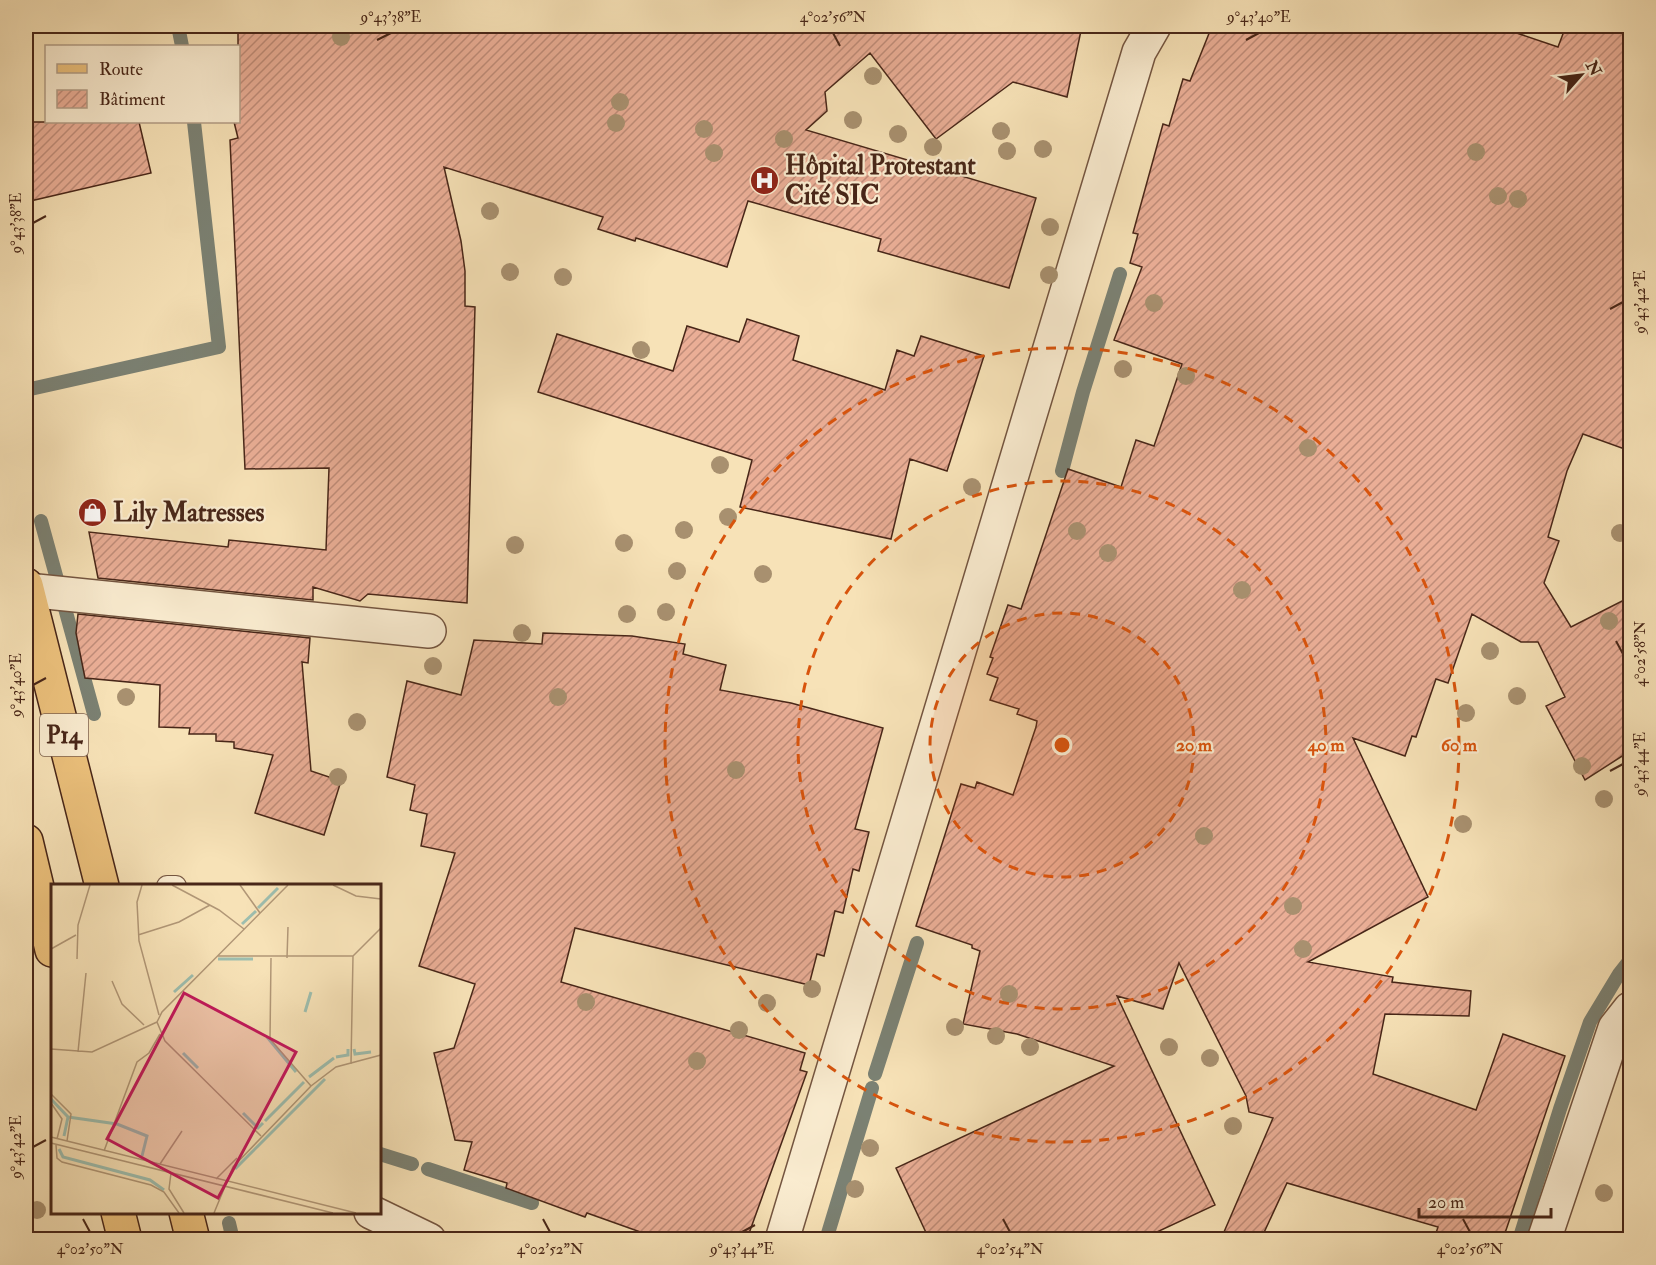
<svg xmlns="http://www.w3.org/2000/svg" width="1656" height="1265" font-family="'IM FELL Double Pica',serif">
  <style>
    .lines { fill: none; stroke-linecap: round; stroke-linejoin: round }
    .stream { stroke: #7b8173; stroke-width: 14 }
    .building { fill: url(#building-hatch); stroke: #482618; stroke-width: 1.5 }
    .service-casing { stroke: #745540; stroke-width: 22 }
    .minor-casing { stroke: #745540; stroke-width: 36 }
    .tertiary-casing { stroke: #745540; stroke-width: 36 }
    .primary-casing { stroke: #482618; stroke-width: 36 }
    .service { stroke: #faecd0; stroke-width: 20 }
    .minor { stroke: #faecd0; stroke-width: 33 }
    .tertiary { stroke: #faecd0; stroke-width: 33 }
    .primary { stroke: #ecc17c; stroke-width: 33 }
    .tree { fill: #a8906f }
    .ticks { fill: none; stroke: #482618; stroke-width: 2 }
    .ring { fill: none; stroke: #d8540d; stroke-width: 3; stroke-dasharray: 10 8 }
    .labels { text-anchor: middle; stroke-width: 4.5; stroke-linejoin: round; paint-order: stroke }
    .shield { fill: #faecd0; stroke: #7d614f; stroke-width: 1.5 }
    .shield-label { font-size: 24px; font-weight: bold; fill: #482618 }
    .poi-label { font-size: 26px; font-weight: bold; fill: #482618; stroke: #faecd0; text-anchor: start }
    .inset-river { fill: none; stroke: #9dbeaf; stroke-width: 3 }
    .inset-road { fill: none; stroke: #b19777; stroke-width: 1.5 }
    .view { fill: #c2185b; fill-opacity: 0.15; stroke: #c2185b; stroke-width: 3 }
    .inset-edge { fill: none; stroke: #482618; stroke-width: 3 }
    .centre { fill: #d8540d; stroke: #faecd0; stroke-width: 3 }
    .ring-label { font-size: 18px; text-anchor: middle; font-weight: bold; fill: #d8540d; stroke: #faecd0; stroke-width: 4.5; stroke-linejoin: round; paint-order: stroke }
    .neatline { fill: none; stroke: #482618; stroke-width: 2 }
    .ticks-label { font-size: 15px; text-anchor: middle; fill: #482618 }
  </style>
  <defs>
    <pattern id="building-hatch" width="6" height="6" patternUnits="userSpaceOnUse" patternTransform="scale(1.5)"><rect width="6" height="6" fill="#eaae96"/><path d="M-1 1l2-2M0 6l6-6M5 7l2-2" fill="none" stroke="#c08d79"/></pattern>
  </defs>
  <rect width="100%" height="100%" fill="#f7e2b7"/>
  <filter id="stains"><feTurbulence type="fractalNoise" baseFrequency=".00333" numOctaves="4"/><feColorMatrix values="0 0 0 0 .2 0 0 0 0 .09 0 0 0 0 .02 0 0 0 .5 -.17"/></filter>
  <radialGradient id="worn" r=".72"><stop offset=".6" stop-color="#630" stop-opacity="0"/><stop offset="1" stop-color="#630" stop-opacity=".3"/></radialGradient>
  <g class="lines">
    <path class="stream" d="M178 26 182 46
      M26 390 219 347 194 122
      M1062 471 1083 392 1120 274
      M41 521 94 714
      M875 1074 917 943
      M380 1154 412 1164
      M428 1169 532 1203
      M229 1223 233 1240
      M826 1240 872 1088
      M1519 1240 1560 1109 1590 1022 1619 974 1630 960"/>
  </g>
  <path class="building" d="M238 26H1082L1067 97 1013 82 936 139 870 53 825 92 827 111 806 130 1036 198 1009 288 878 251 881 239 748 201 727 267 636 238 635 241 598 229 603 217 444 167 461 241 465 271V306L475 307 467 603 368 594 360 601 313 587V600L98 578 89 532 228 547 229 540 326 550 329 468 245 469 230 140 238 138 234 122H238Z
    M1212 26H1496L1558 47 1566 26H1630V451L1583 434 1567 471 1548 537 1559 541 1544 583 1571 627 1630 597V751L1585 780 1546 706 1565 697 1538 642H1521L1472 614 1448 683 1436 679 1416 737 1412 736 1405 756 1353 738 1428 897 1308 962 1393 977 1392 982 1471 991 1469 1016 1385 1014 1373 1074 1476 1110 1503 1034 1565 1056 1503 1239H1434L1438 1227 1287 1183 1261 1239H1221L1273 1118 1249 1112 1246 1096 1179 963 1163 1009 1117 996 1215 1205 1142 1239H929L896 1168 1114 1066 1017 1034 963 1024 980 951 972 948V945L916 926 961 784 975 788 977 782 1013 795 1036 727 1037 721 1017 714 1019 709 990 700 998 678 987 674 993 658 990 657 1008 605 1021 609 1068 469 1121 487 1136 440 1154 446 1182 364 1114 340 1142 267 1130 263 1138 234 1133 233 1163 124 1169 126 1183 79 1190 81Z
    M26 122H139L151 173 26 202Z
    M747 319 799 336 793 360 885 390 897 350 914 356 921 336 984 356 947 471 910 459 891 539 740 507 752 460 538 392 557 334 673 371 687 326 739 342Z
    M78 614 310 638 308 663 302 662 311 771 341 781 324 835 255 813 273 755 234 748V742L216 741V734H189L190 728 159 727 160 685 85 678 76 633Z
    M543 633 632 636 685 644 683 654 726 665 720 690 791 703 883 728 855 829 869 832 859 871 853 869 843 913 835 911 824 956 817 954 809 985 575 928 561 982 805 1053 800 1070 807 1072 747 1239H660L587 1213 585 1217 506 1188 507 1183 464 1170 472 1142 455 1140 434 1053 454 1048 475 984 419 966 455 853 421 846 427 814 410 810 415 785 387 777 407 681 461 695 474 640 542 644Z"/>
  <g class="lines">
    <defs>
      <path id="service" d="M167 886H176"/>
      <path id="minor" d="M27 590 429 631
        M1544 1240 1615 1028 1630 1009"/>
      <path id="tertiary" d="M371 1212 429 1240
        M782 1240 1139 52 1154 26"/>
      <path id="primary" d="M26 585 102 886
        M26 841 52 950
        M118 1212 125 1240
        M186 1212 193 1240"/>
    </defs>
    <use href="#service" class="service-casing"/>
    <use href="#minor" class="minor-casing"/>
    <use href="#tertiary" class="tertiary-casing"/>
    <use href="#primary" class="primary-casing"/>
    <use href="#service" class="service"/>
    <use href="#minor" class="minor"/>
    <use href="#tertiary" class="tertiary"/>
    <use href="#primary" class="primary"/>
  </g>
  <g class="tree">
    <circle cx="341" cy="37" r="9"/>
    <circle cx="873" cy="76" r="9"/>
    <circle cx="620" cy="102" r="9"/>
    <circle cx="853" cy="120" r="9"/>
    <circle cx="616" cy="123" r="9"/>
    <circle cx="704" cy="129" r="9"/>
    <circle cx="1001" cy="131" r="9"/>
    <circle cx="898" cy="134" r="9"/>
    <circle cx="784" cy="139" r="9"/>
    <circle cx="933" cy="147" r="9"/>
    <circle cx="1043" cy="149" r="9"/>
    <circle cx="1007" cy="151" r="9"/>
    <circle cx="1476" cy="152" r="9"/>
    <circle cx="714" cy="153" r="9"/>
    <circle cx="1498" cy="196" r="9"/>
    <circle cx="1518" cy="199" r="9"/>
    <circle cx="490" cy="211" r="9"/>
    <circle cx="1050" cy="227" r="9"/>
    <circle cx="510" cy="272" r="9"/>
    <circle cx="1049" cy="275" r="9"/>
    <circle cx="563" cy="277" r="9"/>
    <circle cx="1154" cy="303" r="9"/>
    <circle cx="641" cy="350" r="9"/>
    <circle cx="1123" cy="369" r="9"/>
    <circle cx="1186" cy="376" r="9"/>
    <circle cx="1308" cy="448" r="9"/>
    <circle cx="720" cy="465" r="9"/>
    <circle cx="972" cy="487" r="9"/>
    <circle cx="728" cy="517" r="9"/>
    <circle cx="684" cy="530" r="9"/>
    <circle cx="1077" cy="531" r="9"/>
    <circle cx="1620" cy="533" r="9"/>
    <circle cx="624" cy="543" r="9"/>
    <circle cx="515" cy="545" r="9"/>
    <circle cx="1108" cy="553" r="9"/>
    <circle cx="677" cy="571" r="9"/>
    <circle cx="763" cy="574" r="9"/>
    <circle cx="1242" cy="590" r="9"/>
    <circle cx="666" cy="612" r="9"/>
    <circle cx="627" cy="614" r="9"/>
    <circle cx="1609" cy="621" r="9"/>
    <circle cx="522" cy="633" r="9"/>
    <circle cx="1490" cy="651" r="9"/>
    <circle cx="433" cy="666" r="9"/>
    <circle cx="1517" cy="696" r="9"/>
    <circle cx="126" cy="697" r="9"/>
    <circle cx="558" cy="697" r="9"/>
    <circle cx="1466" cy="713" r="9"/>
    <circle cx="357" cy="722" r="9"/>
    <circle cx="1582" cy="766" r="9"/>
    <circle cx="736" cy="770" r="9"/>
    <circle cx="338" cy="777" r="9"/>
    <circle cx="1604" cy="799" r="9"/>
    <circle cx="1463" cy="824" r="9"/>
    <circle cx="1204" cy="836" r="9"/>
    <circle cx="1293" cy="906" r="9"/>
    <circle cx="1303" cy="949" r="9"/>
    <circle cx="812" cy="989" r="9"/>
    <circle cx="1009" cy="994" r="9"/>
    <circle cx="586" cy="1002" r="9"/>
    <circle cx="767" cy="1003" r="9"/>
    <circle cx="955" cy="1027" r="9"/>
    <circle cx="739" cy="1030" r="9"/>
    <circle cx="996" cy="1036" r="9"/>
    <circle cx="1030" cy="1047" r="9"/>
    <circle cx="1169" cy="1047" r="9"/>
    <circle cx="1210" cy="1058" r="9"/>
    <circle cx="697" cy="1061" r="9"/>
    <circle cx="1233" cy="1126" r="9"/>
    <circle cx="870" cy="1148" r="9"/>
    <circle cx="855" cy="1189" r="9"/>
    <circle cx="1604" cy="1193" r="9"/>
    <circle cx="37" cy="1210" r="9"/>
  </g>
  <path class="ticks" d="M833 33 840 46M377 40 391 33M1246 40 1259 33M33 223 46 216M1610 309 1623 302M1616 641 1623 654M33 685 46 678M1610 771 1623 764M33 1147 46 1140M83 1219 90 1232M543 1219 550 1232M1003 1219 1010 1232M1463 1219 1470 1232M742 1232 755 1225"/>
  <circle cx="1062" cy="745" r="132" fill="#d8540d" fill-opacity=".12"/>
  <g class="ring">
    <circle cx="1062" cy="745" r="132"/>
    <circle cx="1062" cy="745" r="264"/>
    <circle cx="1062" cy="745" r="397"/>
  </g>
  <defs>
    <symbol id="hospital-disc" viewBox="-11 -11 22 22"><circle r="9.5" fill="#8f2418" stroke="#faecd0"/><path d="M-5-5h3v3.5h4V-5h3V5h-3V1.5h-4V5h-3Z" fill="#fff"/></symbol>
    <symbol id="shop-disc" viewBox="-11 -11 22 22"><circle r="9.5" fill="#8f2418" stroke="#faecd0"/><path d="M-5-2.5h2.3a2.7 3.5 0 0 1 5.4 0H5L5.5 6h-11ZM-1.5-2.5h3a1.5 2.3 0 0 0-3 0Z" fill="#fff"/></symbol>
  </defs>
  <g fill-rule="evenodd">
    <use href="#hospital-disc" x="748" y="164" width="33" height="33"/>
    <use href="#shop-disc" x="76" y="496" width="33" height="33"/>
  </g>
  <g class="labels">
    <rect class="shield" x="40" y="714" width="48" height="42" rx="4.5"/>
    <g class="shield-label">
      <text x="64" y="743">P14</text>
    </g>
    <g class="poi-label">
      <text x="785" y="174">Hôpital Protestant<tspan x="785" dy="30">Cité SIC</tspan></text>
      <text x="113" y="521">Lily Matresses</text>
    </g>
  </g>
  <g transform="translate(51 884)">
    <rect width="330" height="330" fill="#f7e2b7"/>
    <path class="inset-river" d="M207 24 227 4M191 40 205 27M167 75H202M123 108 142 91M254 128 260 108M216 153 245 188M303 165 304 170 320 168M132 169 147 184M285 173 297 171V165M258 193 283 174M0 215 17 233 13 252M192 229 207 244 212 239M17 233 66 240 96 252 91 272M214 237 253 198M8 265 12 273 99 296 113 306M184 285 274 195"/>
    <path class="inset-road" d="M91 1 86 18 88 57 108 131M121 1 168 26 193 45M189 1 209 29M282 1 305 12 330 15M87 51 128 38 159 21M0 65 25 51M167 72H302L330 44M220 74 219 155 260 202M236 74 237 43M26 75 27 41 39 1M61 97 71 120 93 141M0 165 41 168 106 138M27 168 35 89M300 180 302 72M0 210 20 230 16 257M0 219 11 235 6 255M210 252 114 157 106 138 111 128 237 1M0 253 305 329M0 259 282 329M5 261 6 274 11 278 100 301 113 308 128 329M53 267 86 178 98 169 109 150M109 280 131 247M120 289 118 305 133 329M165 295 186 274M163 329 182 283 260 202 285 183 330 171"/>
    <path class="view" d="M133 109 245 168 167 314 56 255Z"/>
    <rect width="330" height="330" class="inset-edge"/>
  </g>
  <circle cx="1062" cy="745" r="9" class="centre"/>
  <g class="ring-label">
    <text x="1194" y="751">20 m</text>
    <text x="1326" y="751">40 m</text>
    <text x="1459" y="751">60 m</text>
  </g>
  <rect width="1656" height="1265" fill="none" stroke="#f7e2b7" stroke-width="66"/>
  <rect x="45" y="45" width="195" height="78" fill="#faecd0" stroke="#b39d86" stroke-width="1.5"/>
  <rect x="57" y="64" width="30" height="9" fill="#ecc17c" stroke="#b39d86" stroke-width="1.5"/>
  <text x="99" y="75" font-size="18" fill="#482618">Route</text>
  <rect x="57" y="90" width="30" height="18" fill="url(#building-hatch)" stroke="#b39d86" stroke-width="1.5"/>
  <text x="99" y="105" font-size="18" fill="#482618">Bâtiment</text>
  <g transform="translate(1581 75) rotate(62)" stroke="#faecd0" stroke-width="4.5" paint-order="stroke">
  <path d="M0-4.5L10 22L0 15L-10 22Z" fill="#482618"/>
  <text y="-9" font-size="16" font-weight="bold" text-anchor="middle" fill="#482618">N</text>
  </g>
  <path d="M1419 1208v9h132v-9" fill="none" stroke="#482618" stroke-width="3"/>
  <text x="1428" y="1208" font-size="18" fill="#482618" stroke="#faecd0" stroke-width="4.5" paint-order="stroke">20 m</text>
  <rect x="33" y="33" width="1590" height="1199" class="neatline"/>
  <g class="ticks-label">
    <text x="391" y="22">9°43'38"E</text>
    <text x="833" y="22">4°02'56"N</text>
    <text x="1259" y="22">9°43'40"E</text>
    <text transform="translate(16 223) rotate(-90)" y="5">9°43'38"E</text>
    <text transform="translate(1640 302) rotate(-90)" y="5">9°43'42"E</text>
    <text transform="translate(1640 654) rotate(-90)" y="5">4°02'58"N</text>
    <text transform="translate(16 685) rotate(-90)" y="5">9°43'40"E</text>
    <text transform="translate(1640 764) rotate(-90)" y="5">9°43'44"E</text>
    <text transform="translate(16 1147) rotate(-90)" y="5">9°43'42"E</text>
    <text x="90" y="1254">4°02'50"N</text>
    <text x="550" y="1254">4°02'52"N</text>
    <text x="742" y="1254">9°43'44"E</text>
    <text x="1010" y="1254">4°02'54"N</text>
    <text x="1470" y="1254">4°02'56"N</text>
  </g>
  <rect width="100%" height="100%" filter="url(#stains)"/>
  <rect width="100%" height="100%" fill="url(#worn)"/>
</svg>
